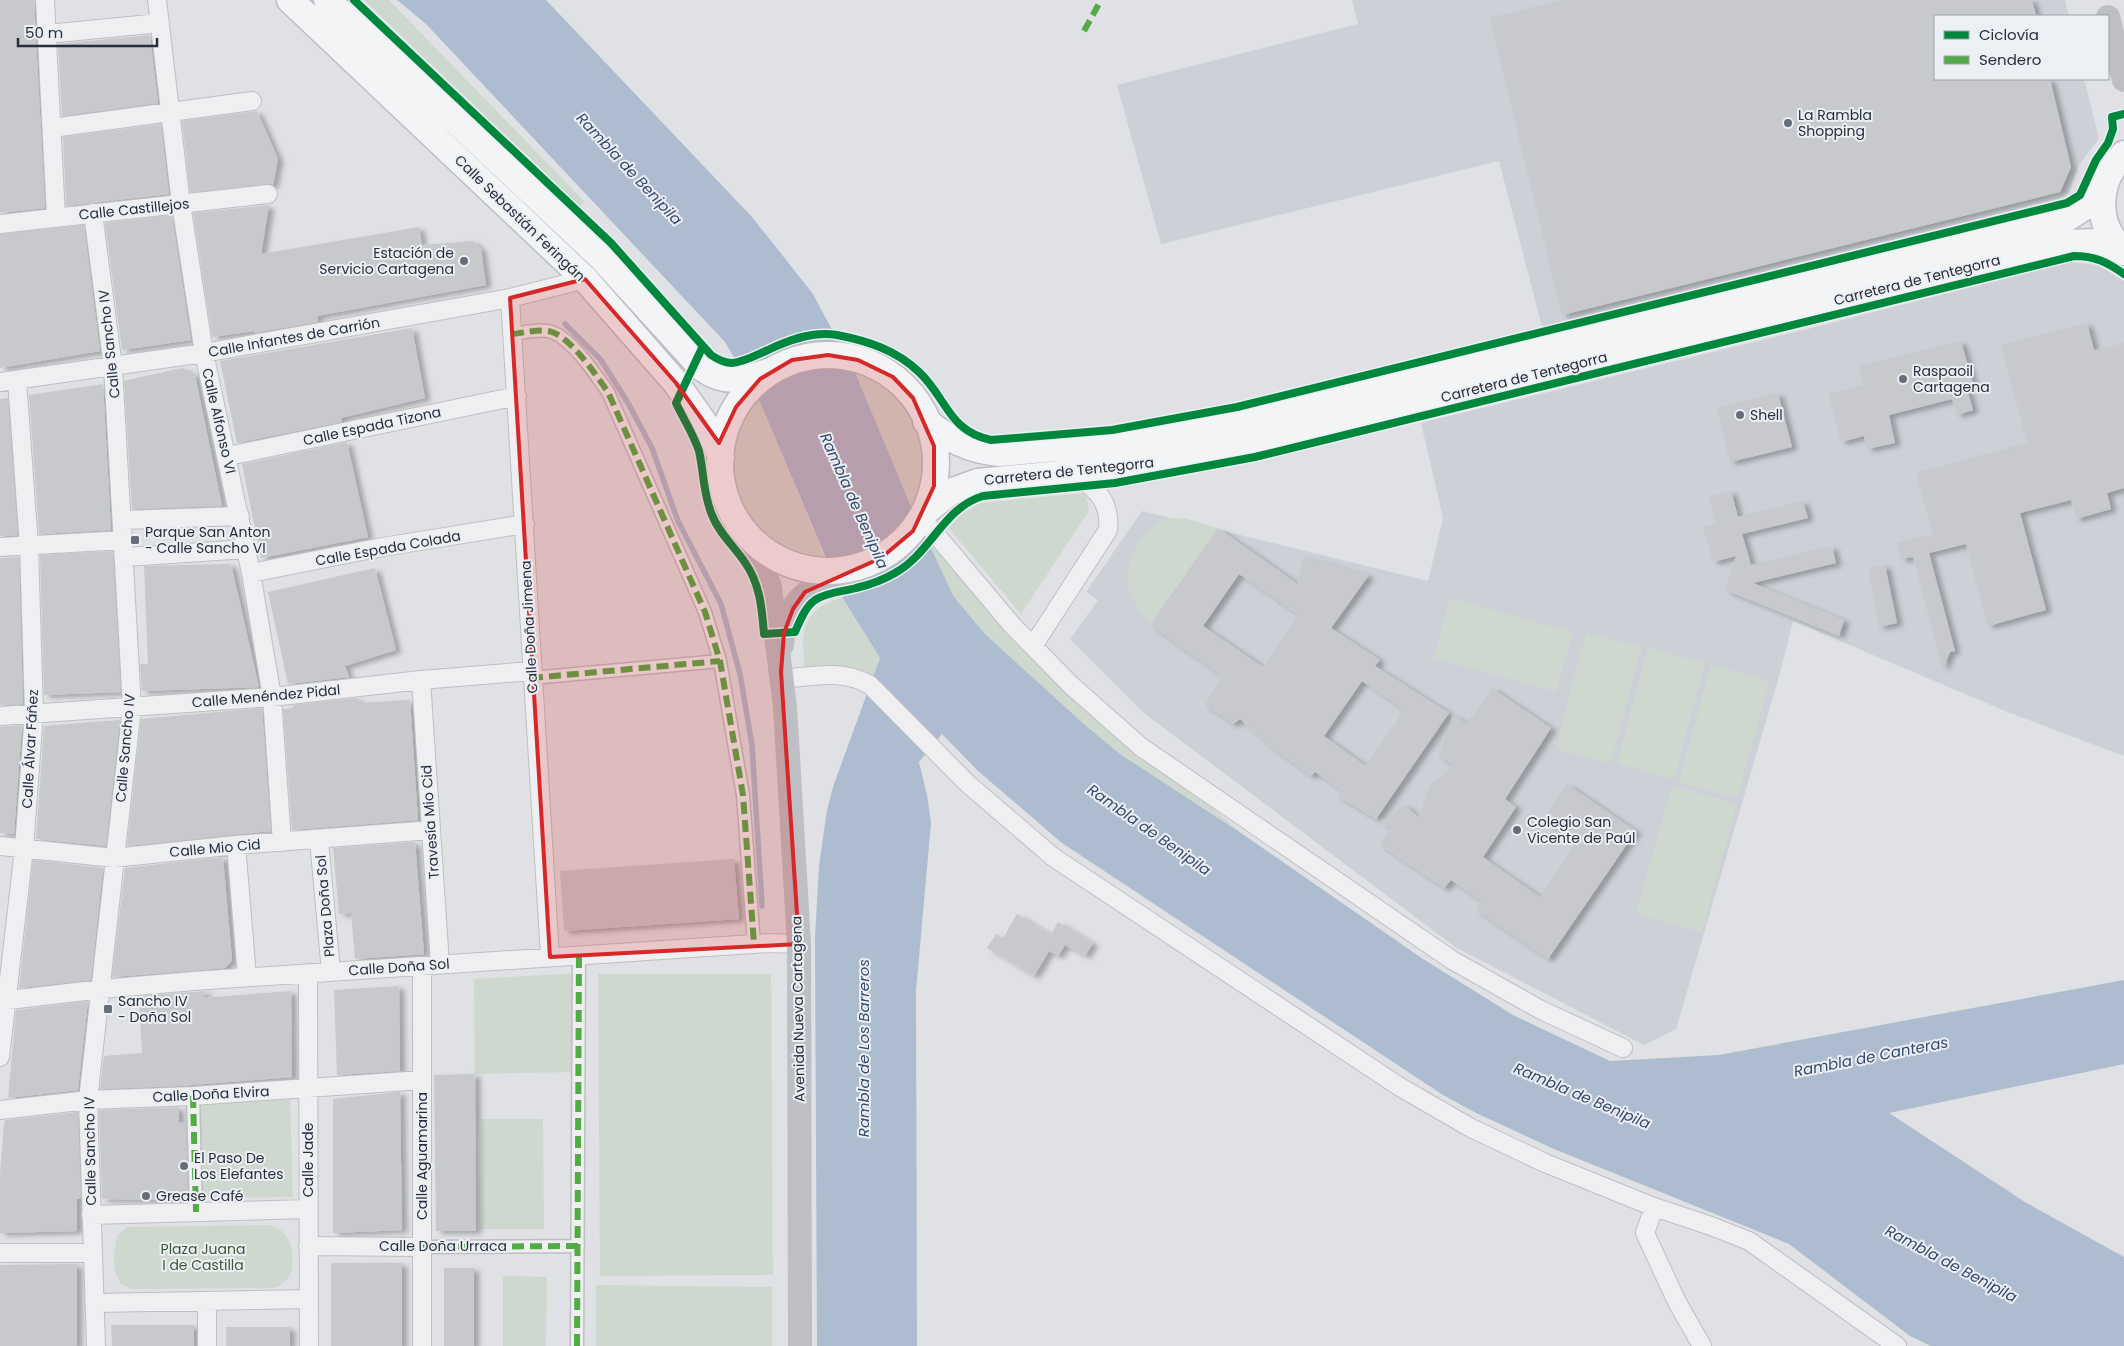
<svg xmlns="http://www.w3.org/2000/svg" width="2124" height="1346" font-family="Poppins,sans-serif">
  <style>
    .built { fill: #cdd0d7 }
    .green { fill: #cfd8cf }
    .water { fill: #aebccf }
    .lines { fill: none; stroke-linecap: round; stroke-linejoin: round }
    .stream { stroke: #aebccf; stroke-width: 5.5 }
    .building { fill: #c8c9cc; fill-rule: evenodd; filter: url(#shadow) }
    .pedestrian-casing { stroke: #bdbfc2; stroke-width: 15 }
    .minor-casing { stroke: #bdbfc2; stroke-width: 20 }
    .primary-casing { stroke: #bcbec2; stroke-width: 29 }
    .pedestrian { stroke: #efeff1; stroke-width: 12 }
    .minor { stroke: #efeff1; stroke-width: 18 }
    .secondary { stroke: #bdbfc4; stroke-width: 24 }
    .primary { stroke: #f3f4f5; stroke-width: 26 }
    .quiet { stroke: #53ab46; stroke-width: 6; stroke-dasharray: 12 6; stroke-linecap: butt }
    .cycleway-casing { stroke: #eceff4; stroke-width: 11 }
    .cycleway { stroke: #00873e; stroke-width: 8 }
    .marked { fill: #d62828; fill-opacity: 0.2; stroke: #d62828; stroke-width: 4; stroke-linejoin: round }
    .poi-dot { fill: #676d77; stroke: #eceff4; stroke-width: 2 }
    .labels { text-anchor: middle; stroke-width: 4; stroke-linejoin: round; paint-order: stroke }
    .poi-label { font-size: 14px; fill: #272e3c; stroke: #eceff4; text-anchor: start }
    .street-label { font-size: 14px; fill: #272e3c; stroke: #eceff4 }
    .park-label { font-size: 14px; fill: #3a5835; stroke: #eceff4 }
    .water-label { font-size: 15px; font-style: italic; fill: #334a6f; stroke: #eceff4 }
  </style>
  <defs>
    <filter id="shadow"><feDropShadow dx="5.5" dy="3" stdDeviation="2.5" flood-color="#0004"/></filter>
  </defs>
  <rect width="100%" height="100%" fill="#dfe1e4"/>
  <path class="built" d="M1352 0H2065L2069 16H1935V79H2084L2099 138 2079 165 2069 193 2058 199 1542 327 1499 161 1161 244 1117 85 1358 24Z
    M2069 262 2098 265 2124 281V756L2005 711 1793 621 1780 673 1676 1029 1644 1045 1455 947 1144 713 1070 639 1098 600 1086 592 1142 511 1428 581 1443 518 1421 423 1812 328Z"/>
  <path class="green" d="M364 0H389L585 202 580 206Z
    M846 357C862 361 878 367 892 377 925 399 942 449 934 487 931 500 924 511 919 523Z
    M752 387 760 402 831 572C807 571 786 565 767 551 760 546 755 538 749 531 744 526 738 520 734 514 711 474 719 418 752 387Z
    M1086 493 1089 511 1021 614 949 528 958 516 980 503Z
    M1186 519 1218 528 1150 625C1142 613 1130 599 1128 584 1124 563 1143 529 1163 520 1169 517 1180 519 1186 519Z
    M936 535 1141 747 1241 833 1120 754 1085 725 985 634 954 597 929 544Z
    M843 597 880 658 870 685 806 676C801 637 797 611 843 597Z
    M1450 598 1573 632 1556 692 1434 658Z
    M1586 633 1641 647 1611 763 1556 749Z
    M1648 648 1705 663 1674 779 1617 764Z
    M1711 665 1770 681 1737 798 1679 782Z
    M1672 786 1737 804 1702 932 1636 914Z
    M579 973 578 1072 475 1074 474 979Z
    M598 974H771L773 1275 600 1276Z
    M290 1098 293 1197 200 1198V1104Z
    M481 1119H543L544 1229H481Z
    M270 1225C292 1231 296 1256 290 1276L280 1286 272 1288 132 1289 121 1284C112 1270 113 1252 117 1236L127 1227Z
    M503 1276 547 1277 546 1346H503Z
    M596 1285 772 1287V1346H596Z"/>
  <path class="water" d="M397 0H546L752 217 813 294 856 375 910 504 954 597 985 634 1085 725 1120 754 1241 833 1423 959 1513 1015 1610 1061 1719 1055 2124 980V1064L1889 1113 2025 1202 2124 1257V1346H1931L1910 1336 1789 1244 1554 1149 1476 1113 1443 1095 1062 843 977 770 942 734 919 762 927 795 931 823 916 991 917 1346H817L815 938 819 866 827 810 834 784 880 658 844 600 760 402 725 342 426 24Z"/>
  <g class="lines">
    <path class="stream" d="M565 324 601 360 628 403 652 448 678 521 721 604 740 674 752 745 762 906"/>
  </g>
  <path class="building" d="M0 0H34L45 208 0 213Z
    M1562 0H2032L2036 16H1935V79H2050L2071 167 2060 192 1562 315 1490 18Z
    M150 35 158 103 62 116 58 44Z
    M257 111 278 159 273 185 190 192 182 121Z
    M161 124 169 194 66 206 63 137Z
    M269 205 261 254 419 227 422 245 473 241 481 249 486 285 317 316 318 322 254 333V331L212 337 193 213Z
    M172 215 191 340 122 350 105 223Z
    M84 225 100 351 0 368V234Z
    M2087 323 2094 350 2124 343V488L2107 493 2111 509 2076 519 2071 500 2020 513 2046 610 1988 626 1966 544 1929 553 1955 651 1950 652 1943 669 1913 557 1901 559 1897 543 1933 534 1916 473 2027 443 2001 345Z
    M412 328 425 398 341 418 342 422 237 443 220 361Z
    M1961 341 1974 387 1967 389 1973 410 1957 415 1952 399 1889 415 1895 443 1867 449 1864 436 1841 442 1829 394 1864 385 1859 366Z
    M182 368 195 375 222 506 132 509 124 381Z
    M103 384 111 530 39 534 29 395Z
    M1778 393 1792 447 1730 462 1717 408Z
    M8 398 18 535 0 536V399Z
    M347 442 368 537 261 558 242 464Z
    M1731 491 1738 517 1803 501 1808 518 1742 534 1751 565 1832 546 1836 563 1753 583 1844 620 1839 636 1725 590 1736 556 1713 562 1703 527 1716 524 1709 497Z
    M1218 528 1298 584 1303 557 1369 575 1331 628 1380 660 1375 666 1449 713 1376 819 1337 796 1341 790 1315 772 1311 776 1270 746 1240 719 1233 724 1205 705 1222 676 1150 625ZM1239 574 1299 615 1263 667 1203 626ZM1362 681 1404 710 1366 766 1324 736Z
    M113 551 121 692 44 695 40 555Z
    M19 557 23 704 0 705V558Z
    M231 564 259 687 142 691 140 664H148L144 566Z
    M1885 565 1897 623 1879 627 1868 568Z
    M375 568 396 650 345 666 349 677 288 684 268 592Z
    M1492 688 1551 728 1505 799 1516 807 1483 857 1540 897 1576 843 1543 820 1567 784 1636 831 1548 959 1476 910 1481 901 1451 880 1444 888 1380 845 1391 828 1381 822 1404 805 1419 817 1430 785 1454 766 1439 756 1453 715 1467 724Z
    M357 698 359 703 410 700 418 820 292 830 283 709 293 708V705Z
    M262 708 271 831 127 846 141 719Z
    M120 720 106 846 36 839 44 726Z
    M22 725 14 834 0 833V727Z
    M415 842 424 954 355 959 351 913 339 914 333 848Z
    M223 857 232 960 225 968 112 977 125 868Z
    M734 859 739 919 564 931 560 871Z
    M33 860 103 868 91 980 19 988Z
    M1017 914 1051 935 1058 922 1093 943 1085 956 1065 945 1058 956 1049 951 1034 976 987 948 996 934 1003 938Z
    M399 986 400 1071 337 1075 334 990Z
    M207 991 202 998 291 991 292 1077 178 1086 100 1089 104 1056 142 1053 139 996Z
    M88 1001 78 1090 8 1098 16 1010Z
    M475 1074 476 1231H436L434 1075Z
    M400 1092 402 1230 333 1233V1099Z
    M179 1107V1122H186L188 1200 102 1199 99 1110Z
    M78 1112 81 1199H77V1231L0 1233V1174L4 1123 6 1120Z
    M331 1263H402V1346H331Z
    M77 1264V1346H0V1265Z
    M444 1268H474V1346H444Z
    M111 1325H194V1346H112Z
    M226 1327H290V1346H226Z"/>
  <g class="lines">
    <defs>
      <path id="pedestrian" d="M512 334C523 333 541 328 552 332 573 340 595 374 608 392L705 612 720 661 743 795 754 944
        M531 678 720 661
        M193 1096 196 1212
        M422 1247 578 1246
        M577 1346 579 955"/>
      <path id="minor" d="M45 0 56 217
        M157 0 181 204 204 353 251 573 272 697 282 842
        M47 34 160 23
        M52 128 252 101
        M93 213 113 367 132 707 88 1100 96 1346
        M0 224 268 194
        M510 298 550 957
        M0 382 204 353 510 298 585 279
        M228 456 517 396
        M922 518 1012 625 1072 686 1141 747 1452 960 1541 1010 1623 1048
        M123 520 240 516
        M0 547 124 540
        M125 557 247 549
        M251 573 377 548 525 524
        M1033 646 1108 530C1111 501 1095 484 1069 475
        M782 679C812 676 843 669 870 685L968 784 1053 857 1400 1087 1471 1128 1545 1163 1654 1207 1711 1226 1749 1241 1897 1346
        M421 680 440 964
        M0 716 272 697 421 680 531 671
        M319 840 331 972
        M236 845 247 977
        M0 846 114 858 236 845 431 830
        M422 966V1346
        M308 973 309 1346
        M0 1001 102 989 193 981 769 943 799 944
        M0 1057 24 849 34 713 29 546 17 380
        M0 1110 88 1100 193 1096 422 1080
        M1654 1207 1645 1233 1677 1302 1702 1346
        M91 1215 308 1209
        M308 1246 422 1247
        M0 1253H92
        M96 1303 309 1299
        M207 1346V1301"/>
      <path id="primary" d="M290 0 585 279 676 383 712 434 721 458
        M327 0 602 258 702 368C725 384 743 380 768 372
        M2124 154C2096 181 2094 225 2124 251
        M720 463a108 108 0 1 1 216 0a108 108 0 1 1-216 0Z
        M926 421C948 439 969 450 999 453L1115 443 1239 421 2067 218 2089 204 2105 181
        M926 511 950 492 978 482 1119 468 1246 445 2067 243 2097 242 2124 252"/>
    </defs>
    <use href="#pedestrian" class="pedestrian-casing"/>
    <use href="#minor" class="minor-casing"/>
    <use href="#primary" class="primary-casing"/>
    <use href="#pedestrian" class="pedestrian"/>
    <use href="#minor" class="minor"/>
    <path class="secondary" d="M2108 17 2124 80
      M741 524 764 571 770 587 785 707 799 944 800 1346
      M782 645C786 596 812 587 852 569"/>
    <use href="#primary" class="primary"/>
    <path class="quiet" d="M1084 31 1101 0
      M512 334C523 333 541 328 552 332 573 340 595 374 608 392L705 612 720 661 743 795 754 944
      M531 678 720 661
      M193 1096 196 1212
      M422 1247 578 1246
      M577 1346 579 955"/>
    <defs>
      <path id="cycleway" d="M354 0 611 243 711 355C717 359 725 363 732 363 745 362 756 355 768 350 788 340 815 331 837 335 868 341 896 350 919 372 947 398 948 431 991 440L1112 430 1237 407 2067 203 2080 195 2096 160 2108 143 2113 129 2112 117 2124 114
        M703 346 676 403C683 418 694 435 699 451 704 473 703 494 712 515 719 533 733 545 744 561 760 583 762 608 764 634L795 632C800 621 805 607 815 600 828 592 841 592 856 588 869 585 883 580 895 573 931 553 943 508 983 496L1115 483 1255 457 2074 256C2095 256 2107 262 2124 274"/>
    </defs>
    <use href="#cycleway" class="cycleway-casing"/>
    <use href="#cycleway" class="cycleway"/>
  </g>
  <path class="marked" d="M585 279 676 383 719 443 736 407 760 379 792 360 828 355 858 360 893 377 913 398 934 446V486L913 531 881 558 805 592 793 609 784 633 781 672 799 944 550 957 510 298Z"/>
  <g class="poi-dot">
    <circle cx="1788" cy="123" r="5"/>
    <circle cx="464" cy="261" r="5"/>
    <circle cx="1903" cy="379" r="5"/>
    <circle cx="1740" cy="415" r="5"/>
    <rect x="130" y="535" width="10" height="10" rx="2.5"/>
    <circle cx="1517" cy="830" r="5"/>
    <rect x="103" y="1004" width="10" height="10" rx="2.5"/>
    <circle cx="184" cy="1166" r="5"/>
    <circle cx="146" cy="1196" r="5"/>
  </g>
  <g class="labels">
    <g class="poi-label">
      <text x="1798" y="120">La Rambla<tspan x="1798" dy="16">Shopping</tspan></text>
      <text x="454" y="258" text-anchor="end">Estación de<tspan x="454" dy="16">Servicio Cartagena</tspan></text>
      <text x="1913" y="376">Raspaoil<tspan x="1913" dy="16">Cartagena</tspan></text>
      <text x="1750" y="420">Shell</text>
      <text x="145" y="537">Parque San Anton<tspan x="145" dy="16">- Calle Sancho VI</tspan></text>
      <text x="1527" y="827">Colegio San<tspan x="1527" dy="16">Vicente de Paúl</tspan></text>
      <text x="118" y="1006">Sancho IV<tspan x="118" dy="16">- Doña Sol</tspan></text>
      <text x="194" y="1163">El Paso De<tspan x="194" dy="16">Los Elefantes</tspan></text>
      <text x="156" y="1201">Grease Café</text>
    </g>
    <g class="street-label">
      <text transform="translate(134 209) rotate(-6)" y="5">Calle Castillejos</text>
      <text transform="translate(520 218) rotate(44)" y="5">Calle Sebastián Feringán</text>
      <text transform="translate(1917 280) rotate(-14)" y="5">Carretera de Tentegorra</text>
      <text transform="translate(294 337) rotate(-10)" y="5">Calle Infantes de Carrión</text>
      <text transform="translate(109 344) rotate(-96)" y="5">Calle Sancho IV</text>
      <text transform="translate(1524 377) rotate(-14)" y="5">Carretera de Tentegorra</text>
      <text transform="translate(219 421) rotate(77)" y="5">Calle Alfonso VI</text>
      <text transform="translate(372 426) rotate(-12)" y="5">Calle Espada Tizona</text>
      <text transform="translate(1069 471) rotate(-6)" y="5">Carretera de Tentegorra</text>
      <text transform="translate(388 548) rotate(-10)" y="5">Calle Espada Colada</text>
      <text transform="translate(529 627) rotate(-93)" y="5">Calle Doña Jimena</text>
      <text transform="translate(266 696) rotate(-5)" y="5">Calle Menéndez Pidal</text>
      <text transform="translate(125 748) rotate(-85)" y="5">Calle Sancho IV</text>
      <text transform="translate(30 749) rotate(-87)" y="5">Calle Álvar Fáñez</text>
      <text transform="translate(430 822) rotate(-94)" y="5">Travesía Mio Cid</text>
      <text transform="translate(215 848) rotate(-5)" y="5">Calle Mio Cid</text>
      <text transform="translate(325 906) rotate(-95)" y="5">Plaza Doña Sol</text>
      <text transform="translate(399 967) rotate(-4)" y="5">Calle Doña Sol</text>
      <text transform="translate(798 1009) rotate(-91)" y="5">Avenida Nueva Cartagena</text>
      <text transform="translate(211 1094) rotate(-3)" y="5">Calle Doña Elvira</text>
      <text transform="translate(90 1151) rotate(-91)" y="5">Calle Sancho IV</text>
      <text transform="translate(422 1156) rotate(-90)" y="5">Calle Aguamarina</text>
      <text transform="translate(308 1160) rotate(-90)" y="5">Calle Jade</text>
      <text x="443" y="1251">Calle Doña Urraca</text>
    </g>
    <g class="park-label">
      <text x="203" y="1254">Plaza Juana<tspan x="203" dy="16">I de Castilla</tspan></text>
    </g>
    <g class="water-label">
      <text transform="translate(629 169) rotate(47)" y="5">Rambla de Benipila</text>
      <text transform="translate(854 501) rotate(66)" y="5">Rambla de Benipila</text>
      <text transform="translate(1149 830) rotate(35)" y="5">Rambla de Benipila</text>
      <text transform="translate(864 1048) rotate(-90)" y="5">Rambla de Los Barreros</text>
      <text transform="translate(1871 1057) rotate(-11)" y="5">Rambla de Canteras</text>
      <text transform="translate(1582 1096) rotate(23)" y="5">Rambla de Benipila</text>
      <text transform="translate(1951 1264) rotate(28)" y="5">Rambla de Benipila</text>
    </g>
  </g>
  <rect x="1934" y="15" width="175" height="65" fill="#eceff4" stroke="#9da2aa"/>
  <rect x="1944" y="31" width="25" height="8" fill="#00873e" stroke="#9da2aa"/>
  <text x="1979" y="40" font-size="15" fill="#272e3c">Ciclovía</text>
  <rect x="1944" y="56" width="25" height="8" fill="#53ab46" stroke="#9da2aa"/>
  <text x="1979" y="65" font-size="15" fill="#272e3c">Sendero</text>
  <path d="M18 38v8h139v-8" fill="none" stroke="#272e3c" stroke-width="2.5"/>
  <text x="25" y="38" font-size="15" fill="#272e3c" stroke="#eceff4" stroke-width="4" paint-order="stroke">50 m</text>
</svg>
